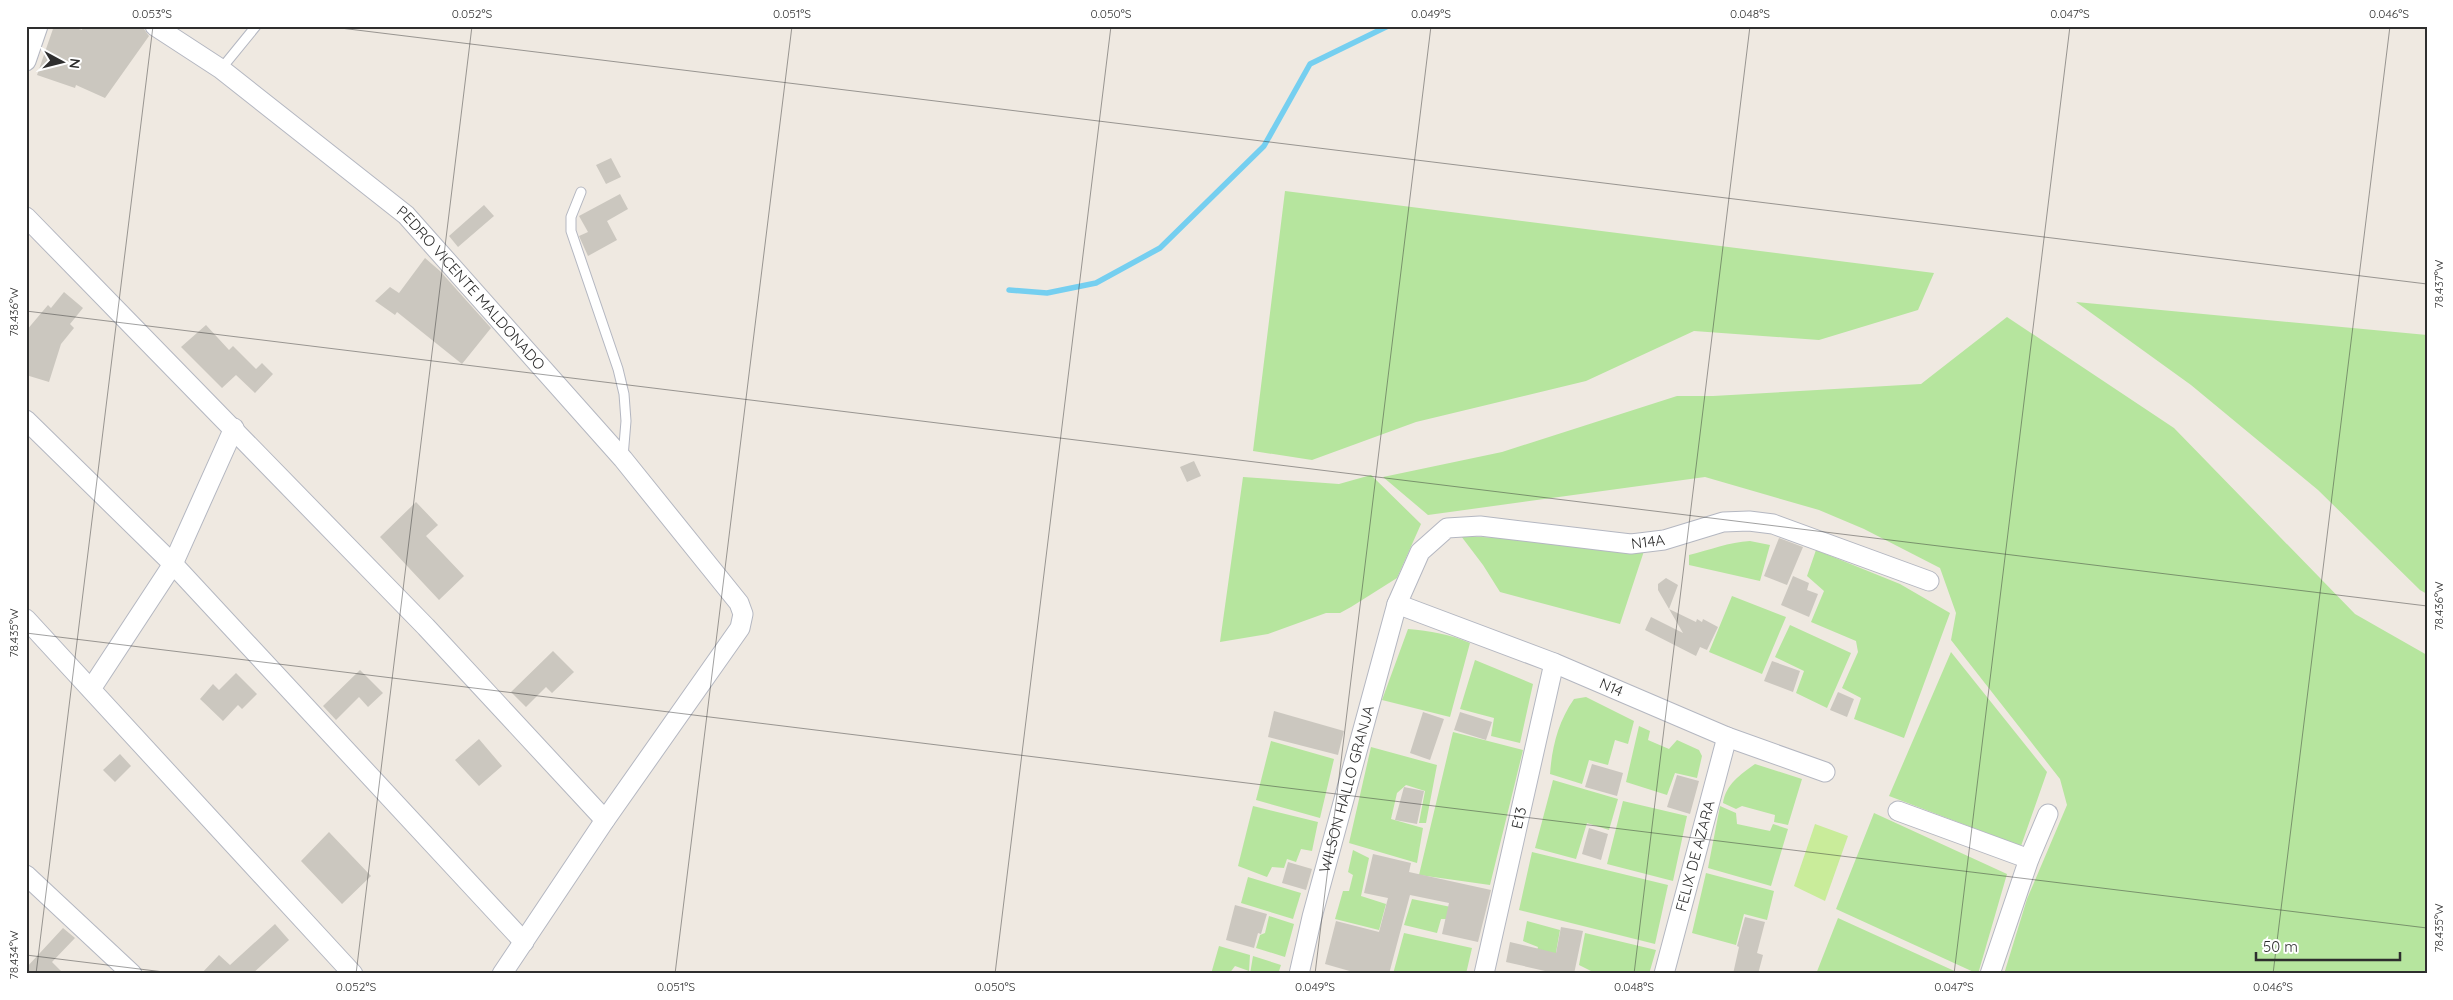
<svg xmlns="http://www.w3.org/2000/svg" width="2453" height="1000" font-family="Quicksand,sans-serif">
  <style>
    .green { fill: #b6e59e }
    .pitch { fill: #c9ec9a }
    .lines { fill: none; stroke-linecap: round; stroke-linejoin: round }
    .stream { stroke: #75cff0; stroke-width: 5.5 }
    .building { fill: #cbc7bf }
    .service-casing { stroke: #b4b7c1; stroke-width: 11 }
    .minor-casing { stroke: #b4b7c1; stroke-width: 21 }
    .service { stroke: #fff; stroke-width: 9 }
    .minor { stroke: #fff; stroke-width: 19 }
    .ticks { fill: none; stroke: #2e2e2e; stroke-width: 1; stroke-opacity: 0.45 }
    .labels { text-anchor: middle; stroke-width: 4; stroke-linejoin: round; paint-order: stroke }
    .street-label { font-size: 15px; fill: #2e2e2e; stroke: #fff }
    .neatline { fill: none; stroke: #2e2e2e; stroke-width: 2 }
    .ticks-label { font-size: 12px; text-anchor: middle; fill: #2e2e2e }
  </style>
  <rect width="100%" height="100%" fill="#efe9e1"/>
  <path class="green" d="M1285 191 1934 273 1918 310 1819 340 1694 331 1586 381 1416 422 1312 460 1253 451Z
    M2076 302 2427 335V594L2420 590 2318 490 2191 385Z
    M2007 317 2174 428 2355 614 2427 655V974H2004L2027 899 2067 805 2060 779 1951 640 1956 613 1940 568 1864 529 1819 510 1705 477 1428 515 1383 477 1502 452 1677 396H1713L1921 384Z
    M1371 475 1421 524 1397 578 1351 607 1340 613H1326L1268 634 1220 642 1243 477 1339 484Z
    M1461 536 1561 541 1644 551 1620 624 1500 592 1483 565Z
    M1750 541 1770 545 1760 581 1689 565V555C1710 550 1729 542 1750 541Z
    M1816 550 1900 584 1950 613 1904 738 1854 719 1861 698 1842 688 1858 652 1856 641 1811 622 1824 591 1807 576Z
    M1732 596 1786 617 1762 674 1709 652Z
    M1790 625 1851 653 1827 708 1796 693 1804 671 1775 657Z
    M1408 629C1430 631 1450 634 1470 643L1450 717 1382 700Z
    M1951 652 2047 772 2021 846 1889 796Z
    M1475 660 1533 684 1520 743 1491 736 1494 718 1460 709Z
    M1586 697 1634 721 1628 744 1615 740 1608 765 1589 760 1582 784 1550 774C1552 747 1558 722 1574 699Z
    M1639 726 1650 731 1648 740 1669 749 1677 740 1699 750 1702 756 1697 778 1675 773 1667 795 1626 782Z
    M1453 732 1523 750 1490 885 1419 875Z
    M1271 741 1334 759 1320 818 1256 800Z
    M1371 747 1437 765 1426 823H1419L1425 791 1406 785 1397 793 1391 819 1423 828 1417 863 1349 843Z
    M1755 764 1802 779 1788 825 1774 822 1775 815 1742 806 1736 809 1723 803C1726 784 1740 775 1755 764Z
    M1553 780 1618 799 1609 830 1587 823 1576 859 1535 848Z
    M1623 801 1687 816 1673 881 1607 864Z
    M1253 806 1318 822 1312 851 1301 849 1296 862 1287 859 1284 868 1272 867 1267 877 1238 866Z
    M1720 806 1736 813 1737 824 1770 831 1773 824 1788 829 1771 886 1708 868Z
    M1874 813 2007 874 1978 974 1836 909Z
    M1353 850 1369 858 1361 896 1386 904 1379 930 1335 919 1343 891H1349L1353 875 1348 872Z
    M1532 852 1668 885 1655 944 1519 910Z
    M1706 873 1774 891 1767 920 1744 914 1736 945 1692 933Z
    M1248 877 1301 893 1293 919 1241 903Z
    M1412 899 1451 907 1447 919H1441L1437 933 1404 925Z
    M1269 916 1294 924 1285 957 1256 948 1260 935 1265 933Z
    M1838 918 1961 974H1816Z
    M1527 921 1560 930 1555 958 1536 954 1538 947 1523 941Z
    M1404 933 1472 948 1466 974H1393Z
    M1585 933 1656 950 1649 974H1593V972L1579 965Z
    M1219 946 1250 955 1249 971 1235 966 1229 974H1211Z
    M1253 956 1281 965 1278 974H1250Z"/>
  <path class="pitch" d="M1815 824 1848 836 1825 901 1794 886Z"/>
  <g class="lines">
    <path class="stream" d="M1009 290 1047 293 1096 283 1160 248 1264 146 1310 64 1388 26"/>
  </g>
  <path class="building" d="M54 26H69L82 30 83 26H138L144 29 149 36 105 98 76 85 75 88 37 75Z
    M611 158 621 177 606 184 596 165Z
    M620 194 628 209 607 221 617 240 588 256 579 236 588 232 579 216Z
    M484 205 494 216 458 247 449 236Z
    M425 258 440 271 491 328 462 364 397 312 395 315 375 301 390 287 399 293Z
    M64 292 83 308 70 324 74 328 61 344 49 382 26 375V331L48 305 51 308Z
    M206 325 229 350 233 346 256 369 262 363 273 374 255 393 236 375 222 388 181 347Z
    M1194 461 1201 476 1187 482 1180 467Z
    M416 502 438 525 426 536 464 576 439 600 380 537Z
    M1779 538 1803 547 1787 585 1764 576Z
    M1793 576 1809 583 1807 590 1818 594 1809 617 1781 605Z
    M1666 578 1678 585 1669 609 1696 622 1697 619 1702 622 1703 619 1718 627 1707 650 1700 647 1696 656 1645 630 1651 617 1683 633 1658 590V584Z
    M553 651 574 672 552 693 546 687 526 707 511 692Z
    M1772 661 1800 671 1793 692 1764 681Z
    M360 670 383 693 368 707 359 697 336 720 323 706Z
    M236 673 257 694 242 709 238 705 223 721 200 699 213 684 219 690Z
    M1838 692 1854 699 1847 717 1830 710Z
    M1274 711 1344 731 1338 755 1268 737Z
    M1423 712 1444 719 1430 760 1410 753Z
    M1460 712 1492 722 1486 740 1454 730Z
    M479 739 502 766 479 786 455 760Z
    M120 754 131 766 115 782 103 770Z
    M1592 764 1623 773 1617 796 1585 787Z
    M1677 775 1699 781 1690 814 1667 807Z
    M1404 787 1424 791 1417 824 1395 820Z
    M1589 828 1608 834 1601 860 1582 854Z
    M329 832 371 876 342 904 301 861Z
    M1373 854 1411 863 1409 872 1491 890 1478 942 1442 934 1449 903 1410 895 1389 974H1360L1325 964 1336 921 1379 932 1388 898 1364 893Z
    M1288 862 1312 869 1306 890 1282 883Z
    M1235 905 1267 914 1261 934 1258 933 1254 948 1226 940Z
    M1745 917 1765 922 1757 953 1763 955 1758 974H1733L1739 947 1737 946Z
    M275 924 289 940 252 974H201L219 955 230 965Z
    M1561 927 1583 931 1574 974H1544L1545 971 1506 962 1510 942 1556 953Z
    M63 928 75 938 52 962 64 974H26V968Z"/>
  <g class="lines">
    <defs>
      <path id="service" d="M221 69 256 26
        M581 192 571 217V231L618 369 624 394 626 421 623 457"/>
      <g id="minor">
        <path id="s1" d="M155 26 221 69 406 215 623 459 739 603 743 614 740 628 605 820 502 974"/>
        <path d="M26 61 38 26"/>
        <path d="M26 217 426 627 605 820"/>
        <path d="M26 420 173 564 524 942"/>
        <path id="s2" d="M1397 604 1554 663 1727 737 1825 772"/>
        <path d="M26 619 353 974"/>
        <path d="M91 689 173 564 234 428"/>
        <path d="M1898 811 2029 859"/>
        <path d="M26 875 132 974"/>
        <path id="s3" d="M1299 974 1312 917 1397 604 1420 552 1447 528 1480 526 1631 544 1664 540 1723 522 1749 521 1773 524 1929 581"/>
        <path id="s4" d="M1484 974 1554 663"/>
        <path id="s5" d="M1664 974 1727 737"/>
        <path d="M1990 974 2029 859 2048 814"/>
      </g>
    </defs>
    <use href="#service" class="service-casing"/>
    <use href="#minor" class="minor-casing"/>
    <use href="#service" class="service"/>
    <use href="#minor" class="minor"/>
  </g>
  <path class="ticks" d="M324 26 2427 284M26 311 2427 606M26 633 2427 928M26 955 180 974M36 974 153 26M356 974 472 26M675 974 792 26M995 974 1111 26M1315 974 1431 26M1634 974 1750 26M1954 974 2070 26M2273 974 2390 26"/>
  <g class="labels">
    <g class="street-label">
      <text dy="5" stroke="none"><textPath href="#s1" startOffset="412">PEDRO VICENTE MALDONADO</textPath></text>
      <text dy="5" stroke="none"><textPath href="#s3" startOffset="678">N14A</textPath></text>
      <text dy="5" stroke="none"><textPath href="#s2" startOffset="230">N14</textPath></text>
      <text dy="5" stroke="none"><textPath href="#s3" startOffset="191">WILSON HALLO GRANJA</textPath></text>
      <text dy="5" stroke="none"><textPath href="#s4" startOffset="160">E13</textPath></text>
      <text dy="5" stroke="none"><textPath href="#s5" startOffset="122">FELIX DE AZARA</textPath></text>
    </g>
  </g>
  <rect width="2453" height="1000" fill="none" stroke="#ffffff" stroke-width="55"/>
  <g transform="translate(62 62) rotate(97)" stroke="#ffffff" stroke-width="4" paint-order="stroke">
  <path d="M0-4L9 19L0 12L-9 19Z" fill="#2e2e2e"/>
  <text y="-8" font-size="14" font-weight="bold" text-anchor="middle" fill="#2e2e2e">N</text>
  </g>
  <path d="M2256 952v8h144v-8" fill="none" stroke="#2e2e2e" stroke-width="2.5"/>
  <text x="2263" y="952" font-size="15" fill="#2e2e2e" stroke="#ffffff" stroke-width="4" paint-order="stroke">50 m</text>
  <rect x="28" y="28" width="2398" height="944" class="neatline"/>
  <g class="ticks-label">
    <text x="152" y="18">0.053°S</text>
    <text x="472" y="18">0.052°S</text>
    <text x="792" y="18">0.051°S</text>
    <text x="1111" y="18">0.050°S</text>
    <text x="1431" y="18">0.049°S</text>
    <text x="1750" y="18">0.048°S</text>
    <text x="2070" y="18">0.047°S</text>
    <text x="2389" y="18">0.046°S</text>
    <text transform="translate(2439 284) rotate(-90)" y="4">78.437°W</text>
    <text transform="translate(14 312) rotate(-90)" y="4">78.436°W</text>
    <text transform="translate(2439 606) rotate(-90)" y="4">78.436°W</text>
    <text transform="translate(14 633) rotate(-90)" y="4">78.435°W</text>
    <text transform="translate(2439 928) rotate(-90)" y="4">78.435°W</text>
    <text transform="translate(14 955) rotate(-90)" y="4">78.434°W</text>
    <text x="356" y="991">0.052°S</text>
    <text x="676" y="991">0.051°S</text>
    <text x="995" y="991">0.050°S</text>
    <text x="1315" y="991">0.049°S</text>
    <text x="1634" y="991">0.048°S</text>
    <text x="1954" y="991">0.047°S</text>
    <text x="2273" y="991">0.046°S</text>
  </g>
</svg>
